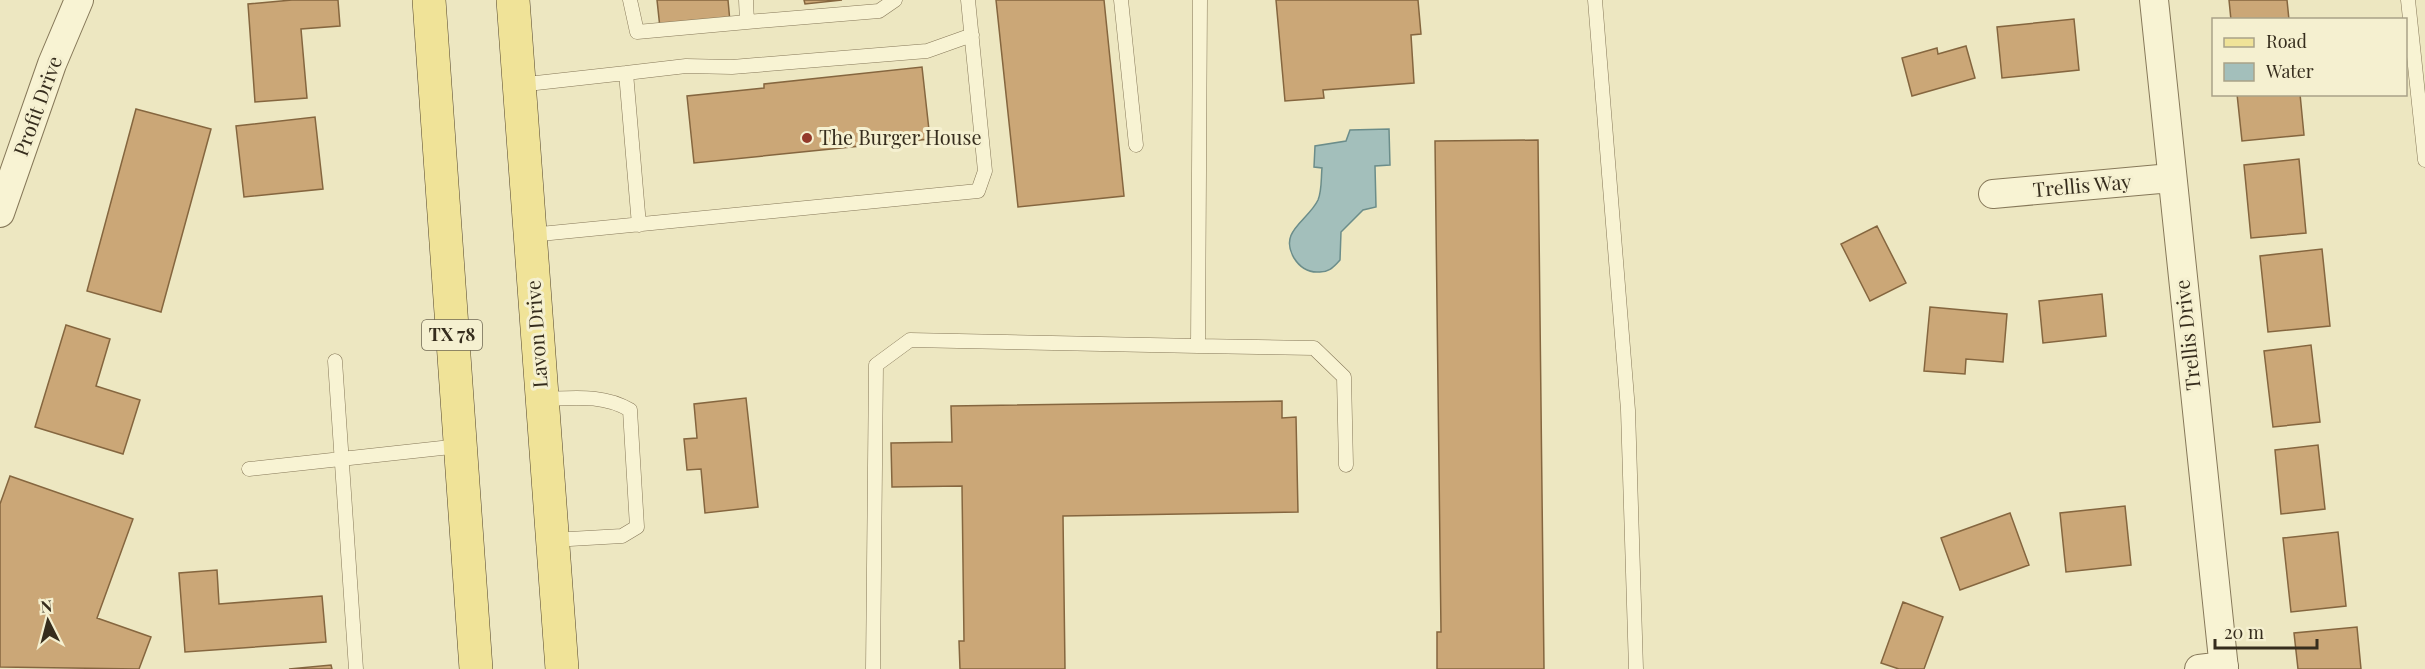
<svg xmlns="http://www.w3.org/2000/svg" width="2425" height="669" font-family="'Playfair Display',serif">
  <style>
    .water { fill: #a3bfbb; stroke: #6b8d8a; stroke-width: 1.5 }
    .building { fill: #cba777; stroke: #85663f; stroke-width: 1.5 }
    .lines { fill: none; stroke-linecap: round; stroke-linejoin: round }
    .lane-casing { stroke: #867859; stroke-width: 15 }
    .street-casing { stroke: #867859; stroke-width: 30 }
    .primary-casing { stroke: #53452d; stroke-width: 34 }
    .lane { stroke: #f8f3d3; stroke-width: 14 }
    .street { stroke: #f8f3d3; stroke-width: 28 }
    .primary { stroke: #f0e398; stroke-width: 33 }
    .poi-dot { fill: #943a2a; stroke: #f5f0d0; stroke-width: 2 }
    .labels { text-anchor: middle; stroke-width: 6; stroke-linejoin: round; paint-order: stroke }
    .shield { fill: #f5f0d0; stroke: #6f6853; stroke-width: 1.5 }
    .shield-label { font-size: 18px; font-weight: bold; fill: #362d1d }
    .street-label { font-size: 20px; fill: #362d1d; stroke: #f5f0d0 }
    .poi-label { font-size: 20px; fill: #362d1d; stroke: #f5f0d0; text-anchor: start }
  </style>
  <rect width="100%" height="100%" fill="#ede7c1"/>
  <path class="water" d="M1389 129 1390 165 1375 166 1376 207 1363 210 1341 232 1340 260C1333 268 1328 273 1317 272 1307 272 1299 266 1294 258 1278 231 1308 221 1318 200 1322 191 1321 177 1322 168L1314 167 1315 146 1346 141 1350 130Z"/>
  <path class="building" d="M292 0H338L340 26 301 29 307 98 255 102 248 4Z
    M657 0H728L730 22 660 28Z
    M804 0H842L805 4Z
    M996 0H1104L1124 196 1018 207Z
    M1276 0H1418L1421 34 1411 35 1414 83 1323 90 1324 98 1285 101Z
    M2229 0H2287L2289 20H2231Z
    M2074 19 2079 70 2002 78 1997 27Z
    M1966 46 1975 78 1912 96 1902 58 1937 48 1938 54Z
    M922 67 930 139 694 163 687 96 764 88V84Z
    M2237 94H2300L2304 135 2242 141Z
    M136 109 211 129 161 312 87 291Z
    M315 117 323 189 244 197 236 126Z
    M1538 140 1544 669H1437V632H1441L1435 141Z
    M2299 159 2306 233 2251 238 2244 165Z
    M1877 226 1906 283 1870 301 1841 244Z
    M2322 249 2330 326 2268 332 2260 256Z
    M2102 294 2106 336 2043 343 2039 301Z
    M1930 307 2007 314 2003 362 1966 359 1965 374 1924 371Z
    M66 325 110 339 96 386 140 400 123 454 35 427Z
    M2311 345 2320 422 2273 427 2264 351Z
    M746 398 758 507 705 513 701 469 687 470 684 439 697 438 694 404Z
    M1282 401V418L1296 417 1298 512 1063 516 1065 669H960L959 641H964L962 486 892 487 891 443 952 442 951 406Z
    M2318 445 2325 509 2281 514 2275 450Z
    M10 476 133 519 97 618 151 637 139 669 0 667V504Z
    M2125 506 2131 565 2066 572 2060 513Z
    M2010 513 2029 565 1960 590 1941 538Z
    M2338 532 2346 606 2291 612 2283 538Z
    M217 570 219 604 322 596 326 642 185 652 179 573Z
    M1903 602 1943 617 1924 669H1899L1881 663Z
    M2357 627 2361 669H2298L2294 633Z
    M331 665 332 669H289Z"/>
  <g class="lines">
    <defs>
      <path id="lane" d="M630 0 637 32 747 22
        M746 0 747 22 879 11 895 0
        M1121 0 1136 145
        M1595 0 1628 410 1636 669
        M2408 0 2425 160
        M626 73 686 66 732 67 927 51 972 35
        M518 85 626 73 639 225
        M530 235 978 191 985 171 968 0
        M1198 346 1314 348 1344 377 1346 465
        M335 361 356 669
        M542 399C574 398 603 394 630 410L637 527 622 536 552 540
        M249 469 460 446
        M873 669 876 365 910 340 1198 346 1200 0"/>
      <path id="street" d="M2154 0 2224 669
        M1993 194 2171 178
        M0 213 52 64 79 0
        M2199 669 2224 666"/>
      <path id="primary" d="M429 0 476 669
        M513 0 562 669"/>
    </defs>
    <use href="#lane" class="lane-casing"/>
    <use href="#street" class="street-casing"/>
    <use href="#primary" class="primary-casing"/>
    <use href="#lane" class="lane"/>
    <use href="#street" class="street"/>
    <use href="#primary" class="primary"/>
  </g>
  <circle class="poi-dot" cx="807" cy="138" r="6"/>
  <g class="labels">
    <rect class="shield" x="422" y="320" width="60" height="30" rx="4.5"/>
    <g class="shield-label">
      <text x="452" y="341">TX 78</text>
    </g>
    <g class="street-label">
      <text transform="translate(38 106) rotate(-70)" y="7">Profit Drive</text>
      <text transform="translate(2082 186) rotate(-5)" y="7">Trellis Way</text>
      <text transform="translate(537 334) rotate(-94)" y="7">Lavon Drive</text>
      <text transform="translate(2188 335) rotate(-96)" y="7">Trellis Drive</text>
    </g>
    <g class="poi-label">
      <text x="819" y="145">The Burger House</text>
    </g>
  </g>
  <rect x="2212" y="18" width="195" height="78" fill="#f5f0d0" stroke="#a9a288" stroke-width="1.5"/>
  <rect x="2224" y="38" width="30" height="9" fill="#f0e398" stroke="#a9a288" stroke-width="1.5"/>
  <text x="2266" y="48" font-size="18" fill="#362d1d">Road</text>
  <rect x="2224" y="63" width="30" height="18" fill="#a3bfbb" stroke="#a9a288" stroke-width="1.5"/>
  <text x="2266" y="78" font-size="18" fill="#362d1d">Water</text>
  <g transform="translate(48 621) rotate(354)" stroke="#f5f0d0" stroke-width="4.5" paint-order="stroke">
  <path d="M0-4.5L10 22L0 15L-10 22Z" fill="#362d1d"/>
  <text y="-9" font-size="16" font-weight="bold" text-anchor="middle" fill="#362d1d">N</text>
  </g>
  <path d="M2215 639v9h102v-9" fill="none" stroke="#362d1d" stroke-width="3"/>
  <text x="2224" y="639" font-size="18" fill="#362d1d" stroke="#f5f0d0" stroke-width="4.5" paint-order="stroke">20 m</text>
</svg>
